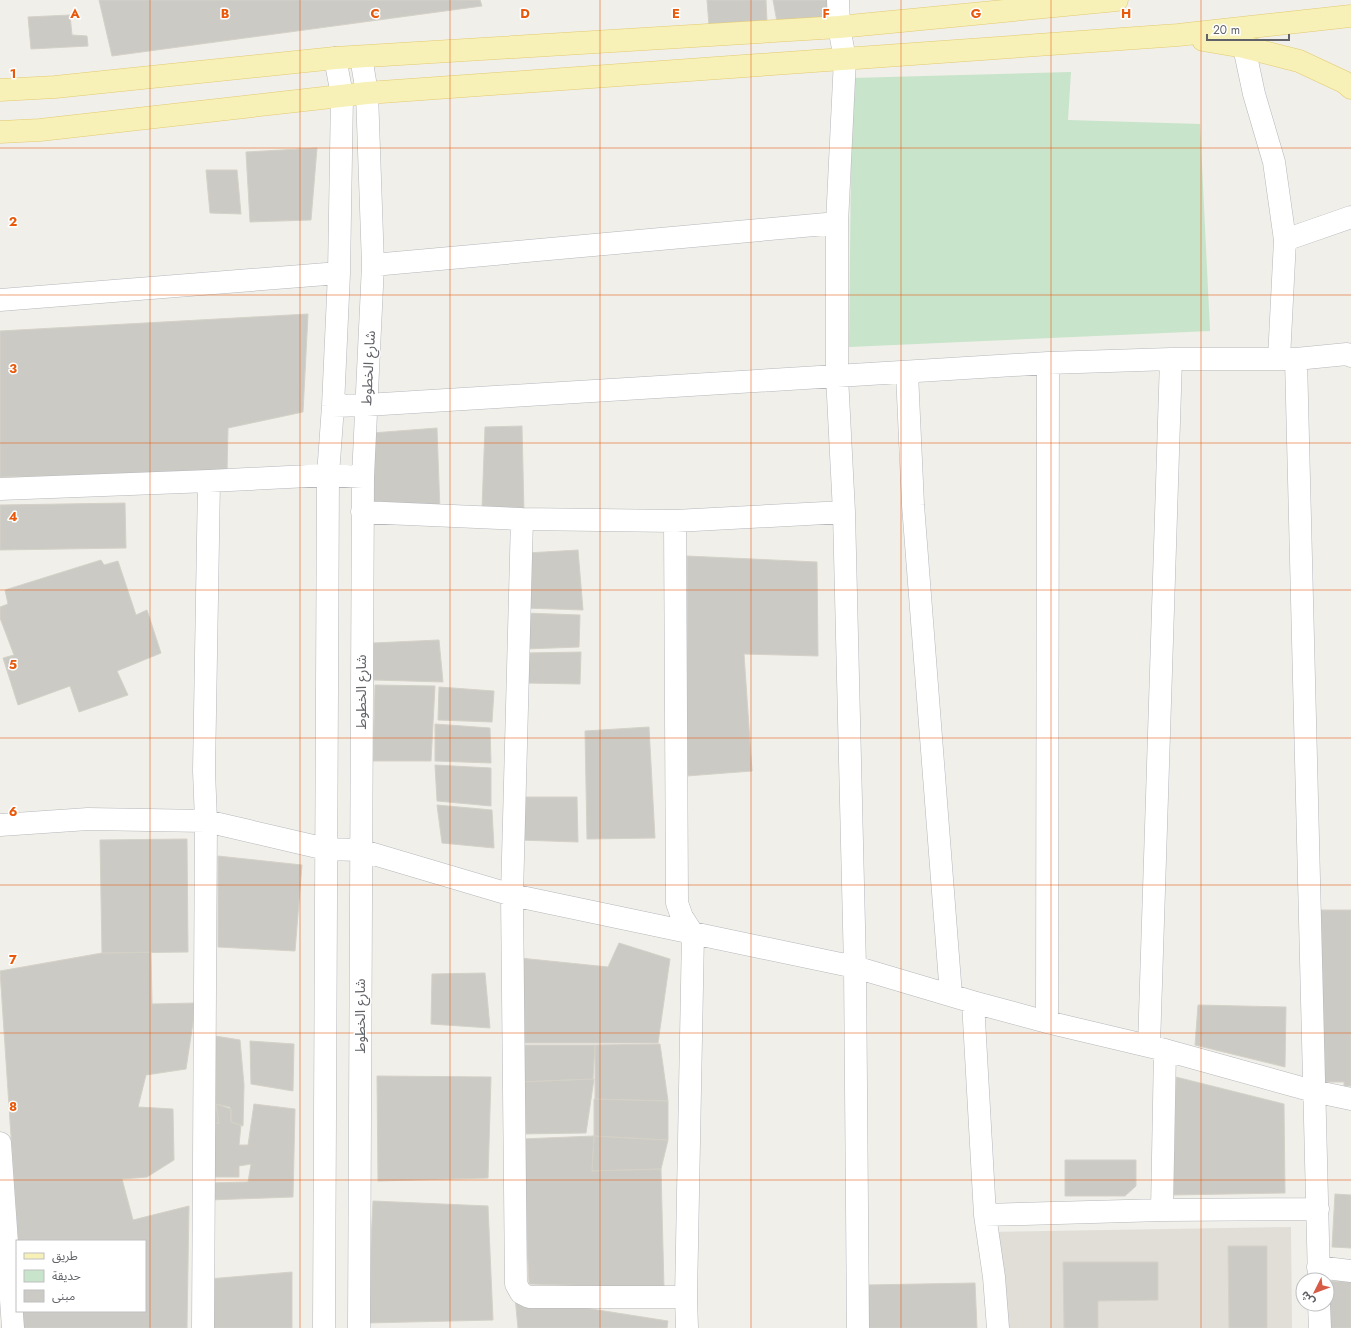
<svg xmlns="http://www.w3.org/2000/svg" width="1351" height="1328" font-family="Jost,'Noto Sans Arabic',sans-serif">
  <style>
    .education { fill: #e0ded7 }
    .green { fill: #c8e4ca }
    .building { fill: #cccac5; stroke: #d4d1c7 }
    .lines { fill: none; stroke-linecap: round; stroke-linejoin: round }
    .minor-casing { stroke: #b5b7bb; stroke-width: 23 }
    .major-casing { stroke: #e3ca6f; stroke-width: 23 }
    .minor { stroke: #fff; stroke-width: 22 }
    .major { stroke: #f7f1b7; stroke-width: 22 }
    .grid { fill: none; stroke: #e8590c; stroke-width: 1; stroke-opacity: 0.55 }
    .labels { text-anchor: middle; stroke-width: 3; stroke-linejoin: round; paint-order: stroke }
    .street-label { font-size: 14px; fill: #606267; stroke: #fff }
    .grid-label { font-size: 13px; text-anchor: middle; font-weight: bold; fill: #e8590c; stroke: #fff; stroke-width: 3; stroke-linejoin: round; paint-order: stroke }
  </style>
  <rect width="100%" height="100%" fill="#f0efe9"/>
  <path class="education" d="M1291 1227 1292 1328H1006L989 1232Z"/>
  <path class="green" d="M1071 72 1068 120 1200 124 1210 331 849 347 852 78Z"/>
  <path class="building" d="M99 0H480L482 6 112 56Z
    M707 0H766L767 21 709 26Z
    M773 0H828L831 21 777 22Z
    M70 15 72 35 87 36 88 46 31 49 28 17Z
    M317 148 311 220 250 222 246 152Z
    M206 170H237L241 214 210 213Z
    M308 314 303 412 228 428 227 473 0 477V331Z
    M522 426 524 512 482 508 485 427Z
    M437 428 440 511 368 506 372 433Z
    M125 503 126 548 0 550V505Z
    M578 550 583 610 525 608 527 553Z
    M687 556 817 562 818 656 744 654 752 771 687 776Z
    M101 560 104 565 118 561 136 615 147 610 161 653 117 671 128 695 79 712 70 686 18 705 3 658 14 655 0 618V607L8 604 5 590Z
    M525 613 580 615 579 647 525 649Z
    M439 640 443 682 374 680 373 643Z
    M581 652 580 684 524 683V653Z
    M375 685 435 686 431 761H373Z
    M439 687 494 691 492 722 438 720Z
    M435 724 490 728 491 763 435 761Z
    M649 727 655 838 587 839 585 731Z
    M435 765 491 768V806L437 801Z
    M520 797H577L578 842 519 840Z
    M437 805 492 810 494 848 442 843Z
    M187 839 188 952 102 953 100 840Z
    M218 856 302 865 295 951 218 947Z
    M1316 910H1351V1086H1344V1082H1317Z
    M619 943 670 959 658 1043H519L520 958 608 967Z
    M151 952 152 1004 196 1003 186 1069 146 1075 138 1107 173 1109 174 1160 147 1177 122 1179 133 1220 189 1206 187 1328H23L22 1311H145V1241H18L0 971 102 953Z
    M485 973 490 1028 431 1024 432 974Z
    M1198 1005 1286 1007 1285 1067 1195 1045Z
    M209 1035 240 1040 244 1085 243 1126 231 1122 230 1107 216 1104 219 1123 209 1124Z
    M250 1041 294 1044 293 1091 251 1084Z
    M660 1044 668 1101 595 1099V1045Z
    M517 1045H595L593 1079 519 1082Z
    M377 1076 491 1077 488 1178 378 1181Z
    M1176 1077 1284 1104 1285 1193 1173 1195Z
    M594 1079 586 1133 521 1134 519 1082Z
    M594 1099 668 1101V1140L594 1136Z
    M216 1104 231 1109V1122L241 1125 239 1145H248L254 1104 295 1109 293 1197 209 1200 208 1183 248 1182 251 1164 239 1166V1177H204L209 1124 219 1123Z
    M594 1136 668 1140 661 1169 592 1171Z
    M594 1136 592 1171 661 1169 664 1288 529 1284 522 1139Z
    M1065 1160H1136V1186L1125 1196H1065Z
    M1335 1194 1351 1195V1248L1332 1247Z
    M373 1201 488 1206 493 1320 367 1323Z
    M1228 1246H1267V1328H1229Z
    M1063 1262H1158V1300L1098 1301V1328H1064Z
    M292 1272V1328H209L208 1279Z
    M1331 1281 1351 1282V1328H1327Z
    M975 1283 977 1328H867L866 1285Z
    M515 1297 668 1321 667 1328H518Z"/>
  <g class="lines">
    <defs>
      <path id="minor" d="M838 0 839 27 845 59 837 223V376L844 512 855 967 858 1328
        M1244 47 1254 94 1274 162 1285 240 1279 359
        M1285 240 1351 217
        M373 265 837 223
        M0 300 339 273
        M1296 359 1319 1280
        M907 373 913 505 951 995
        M333 406 366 405 1048 363 1171 359H1296L1347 354 1351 356
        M0 489 209 481 328 475 363 477
        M362 512 522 519 675 521 844 512
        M522 519 512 895 516 1284 521 1293 529 1297H686
        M675 521 677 903 682 917 693 934 686 1297 687 1328
        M0 825 88 819 206 821 326 849 360 850 512 895 855 967 973 1002 1047 1022 1165 1050 1313 1091 1351 1099
        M973 1002 985 1215 994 1277 998 1328
        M1047 1022 1048 363
        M1149 1046 1171 359
        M0 1143 13 1328
        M1162 1210 1165 1050
        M985 1215 1162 1210 1318 1209
        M1318 1267 1351 1271
        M1319 1304 1320 1328
        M203 1328 206 821 204 771 209 481
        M324 1328 328 475 333 406 339 273 342 95 335 58
        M359 1328 363 477 373 265 367 93 361 57"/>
      <path id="major" d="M1203 40 1244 47 1299 61 1344 82 1351 88
        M0 90 55 87 335 58 839 27 1117 0
        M0 132 40 130 367 93 1178 35 1351 16"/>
    </defs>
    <use href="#minor" class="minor-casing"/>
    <use href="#major" class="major-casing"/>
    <use href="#minor" class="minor"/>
    <use href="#major" class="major"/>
  </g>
  <path class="grid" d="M150 0V1328M300 0V1328M450 0V1328M600 0V1328M751 0V1328M901 0V1328M1051 0V1328M1201 0V1328M0 148H1351M0 295H1351M0 443H1351M0 590H1351M0 738H1351M0 885H1351M0 1033H1351M0 1180H1351"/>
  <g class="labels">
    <g class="street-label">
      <text transform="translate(368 368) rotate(-87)" y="5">شارع الخطوط</text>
      <text transform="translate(361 692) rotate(-90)" y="5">شارع الخطوط</text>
      <text transform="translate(360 1016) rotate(-90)" y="5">شارع الخطوط</text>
    </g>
  </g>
  <g class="grid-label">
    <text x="75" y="18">A</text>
    <text x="225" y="18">B</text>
    <text x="375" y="18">C</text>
    <text x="525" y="18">D</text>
    <text x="676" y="18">E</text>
    <text x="826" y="18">F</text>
    <text x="976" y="18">G</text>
    <text x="1126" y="18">H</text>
    <text x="13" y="78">1</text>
    <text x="13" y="226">2</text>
    <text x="13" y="373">3</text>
    <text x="13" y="521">4</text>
    <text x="13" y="669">5</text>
    <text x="13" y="816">6</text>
    <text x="13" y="964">7</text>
    <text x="13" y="1111">8</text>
  </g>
  <rect x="16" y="1240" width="130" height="72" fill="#ffffff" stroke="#bfc0c2"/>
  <rect x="24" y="1253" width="20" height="6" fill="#f7f1b7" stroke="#bfc0c2"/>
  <text x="52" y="1260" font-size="12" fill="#606267">طريق</text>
  <rect x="24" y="1270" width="20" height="12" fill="#c8e4ca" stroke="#bfc0c2"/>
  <text x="52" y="1280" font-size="12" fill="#606267">حديقة</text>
  <rect x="24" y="1290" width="20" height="12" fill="#cccac5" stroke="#bfc0c2"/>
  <text x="52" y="1300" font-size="12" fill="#606267">مبنى</text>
  <g transform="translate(1315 1292) rotate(228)"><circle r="19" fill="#ffffff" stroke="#bfc0c2"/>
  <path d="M0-3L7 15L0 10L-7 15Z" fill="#d75c47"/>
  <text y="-6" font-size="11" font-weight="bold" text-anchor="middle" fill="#606267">ش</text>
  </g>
  <path d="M1207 34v6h82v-6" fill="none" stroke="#606267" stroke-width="2"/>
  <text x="1213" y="34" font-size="12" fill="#606267" stroke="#ffffff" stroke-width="3" paint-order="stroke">20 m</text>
</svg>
